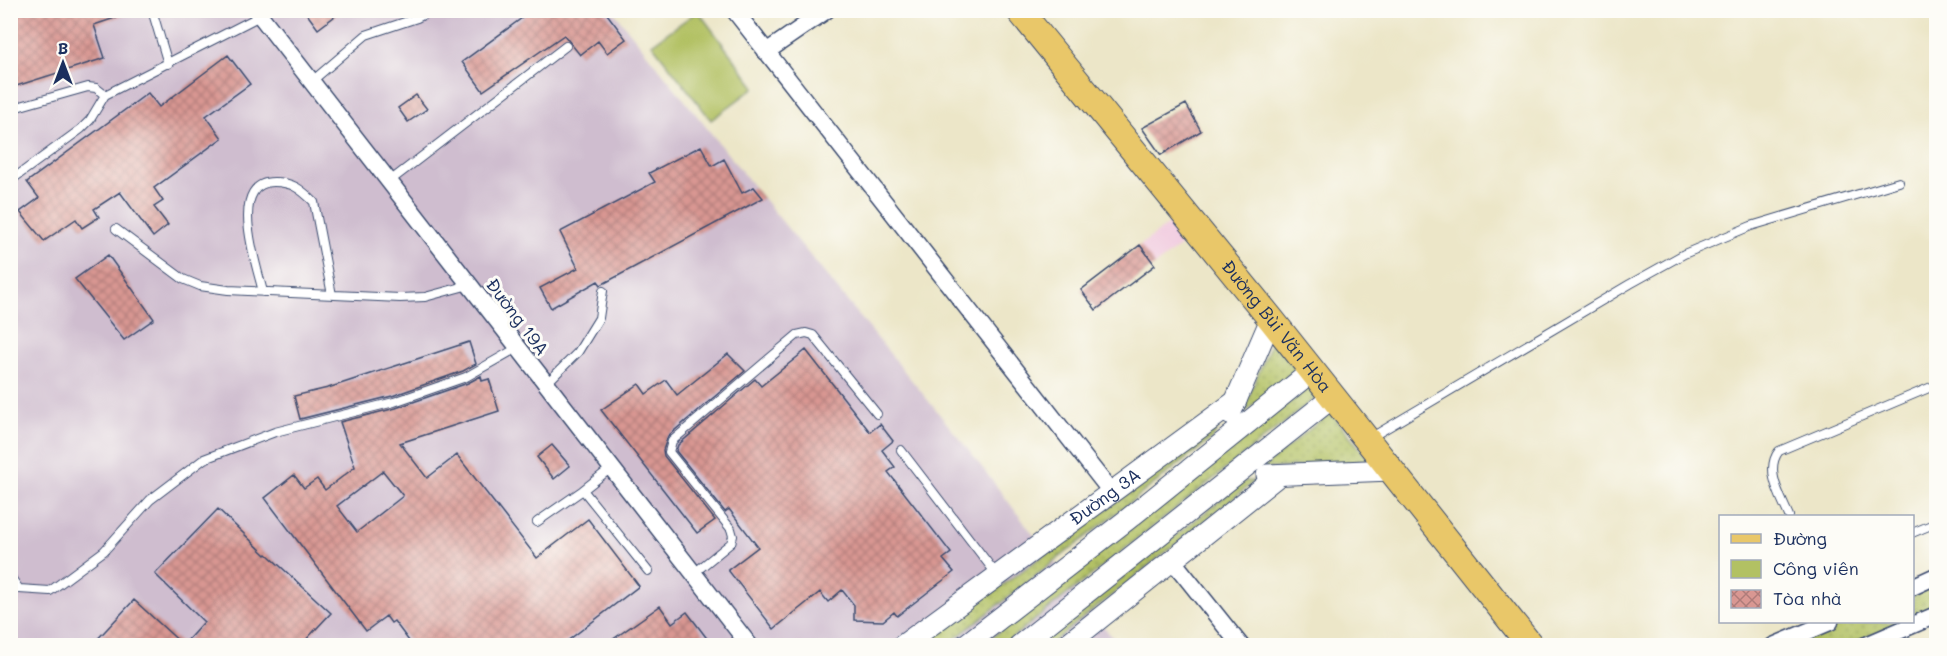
<svg xmlns="http://www.w3.org/2000/svg" width="1947" height="656" font-family="Mali,sans-serif">
  <style>
    .built { fill: #f2cfe1 }
    .industrial { fill: #cfbdcf }
    .green { fill: url(#green-dots); stroke: #667860; stroke-width: 1.5 }
    .pitch { fill: #b2c163; stroke: #667860; stroke-width: 1.5 }
    .building { fill: url(#building-cross-hatch); fill-rule: evenodd }
    .lines { fill: none; stroke-linecap: round; stroke-linejoin: round }
    .service-casing { stroke: #3a4a6e; stroke-width: 10 }
    .minor-casing { stroke: #3a4a6e; stroke-width: 19 }
    .tertiary-casing { stroke: #3a4a6e; stroke-width: 23 }
    .primary-casing { stroke: #3a4a6e; stroke-width: 28 }
    .service { stroke: #fff; stroke-width: 8 }
    .minor { stroke: #fff; stroke-width: 16 }
    .tertiary { stroke: #fff; stroke-width: 21 }
    .primary { stroke: #e9c769; stroke-width: 26 }
    .labels { text-anchor: middle; stroke-width: 6; stroke-linejoin: round; paint-order: stroke }
    .street-label { font-size: 18px; fill: #1b2f5e; stroke: #fdfcf7 }
  </style>
  <defs>
    <pattern id="green-dots" width="8" height="8" patternUnits="userSpaceOnUse" patternTransform="scale(1.5)"><rect width="8" height="8" fill="#b2c163"/><path d="M2 2h.1M6 6h.1" fill="none" stroke="#909d55" stroke-width="1.8" stroke-linecap="round"/></pattern>
    <pattern id="building-cross-hatch" width="8" height="8" patternUnits="userSpaceOnUse" patternTransform="scale(1.5)"><rect width="8" height="8" fill="#d99792"/><path d="M0 0l8 8M0 8l8-8" fill="none" stroke="#af7c7a"/></pattern>
  </defs>
  <rect width="100%" height="100%" fill="#fdfcf7"/>
  <filter id="ink" filterUnits="userSpaceOnUse"><feTurbulence type="fractalNoise" baseFrequency=".0167" numOctaves="2"/><feDisplacementMap in="SourceGraphic" scale="12" xChannelSelector="R" yChannelSelector="G"/><feConvolveMatrix kernelMatrix="1 2 1 2 8 2 1 2 1" color-interpolation-filters="sRGB"/></filter>
  <filter id="wash" filterUnits="userSpaceOnUse"><feTurbulence type="fractalNoise" baseFrequency=".008" numOctaves="4" result="noise"/><feDisplacementMap in="SourceGraphic" scale="24" xChannelSelector="R" yChannelSelector="G"/><feGaussianBlur stdDeviation="1.35" result="paint"/><feColorMatrix in="noise" values="0 0 0 0 0 0 0 0 0 0 0 0 0 0 0 0 0 1.4 0 .05"/><feComposite in="paint" operator="in"/></filter>
  <g filter="url(#wash)">
    <rect width="100%" height="100%" fill="#ece6c8"/>
    <path class="built" d="M1175 219 1191 238 1096 310 1081 290Z"/>
    <path class="industrial" d="M10 11H613L763 198 971 453 1118 645H11Z"/>
    <path class="green" d="M1273 339 1297 369 1233 422 1245 405Z
      M1310 386 1318 396 1003 645 981 646Z
      M1331 412 1370 461 1261 469Z
      M1218 428 1213 438 947 645 919 646Z
      M1245 481H1255L1049 645 1036 646Z
      M1936 583V608L1913 618V594Z
      M1847 622H1904L1847 645 1790 646Z"/>
    <path class="pitch" d="M698 11 755 87 711 120 652 44Z"/>
    <g id="blocks">
      <path class="building" d="M10 10H130V13L94 25 105 58 10 88Z
        M304 10H343L318 29Z
        M533 10H604L626 39 607 53 598 41 580 55 564 35 483 91 462 62Z
        M228 55 250 84 206 116 222 138 154 188 163 201 154 207 168 225 153 237 120 192 94 209 99 217 82 228 76 219 44 241 20 212 39 198 27 182 148 93 159 107Z
        M416 95 427 109 408 122 398 108Z
        M1186 104 1201 131 1161 155 1142 128Z
        M701 146 712 166 724 159 742 193 754 187 763 198 601 285 598 281 551 308 540 288 578 268 560 232 655 182 649 173Z
        M1140 245 1155 265 1096 310 1081 290Z
        M108 255 154 319 124 340 75 279Z
        M469 342 476 364 463 371 392 396 300 419 294 396 328 388Z
        M806 350 870 432 880 424 893 441 882 450 895 467 888 472 951 553 943 559 954 572 897 616 894 612 883 621 854 620V605L842 590 828 602 820 592 774 629 728 570 758 547 729 509 725 512 676 451 678 445 755 379 761 386Z
        M728 354 745 371 668 436 663 450 664 456 715 520 697 533 601 410 639 384 646 394 666 380 677 395Z
        M481 376 482 381 489 379 499 411 400 443 427 478 457 455 537 558 588 519 639 586 562 645H412L394 621 391 623 386 616 366 631 265 498 294 475 304 488 317 479 325 490 355 467 340 422 396 408 468 383ZM383 471 403 496 357 532 337 506Z
        M552 445 570 466 554 479 537 457Z
        M218 509 266 555 267 554 331 613 301 645H92L134 600 183 645 204 622 155 574Z
        M660 606 672 623 687 612 712 645H605Z"/>
    </g>
  </g>
  <g filter="url(#ink)">
    <use href="#blocks" fill-opacity="0" stroke="#3a4a6e" stroke-width="1.5"/>
    <g class="lines">
      <defs>
        <path id="service" d="M152 10 168 64
          M311 82 366 35 417 18 432 10
          M10 109 88 87 96 88 105 95
          M10 181 81 129 90 120 105 95 260 16
          M390 181 566 46
          M116 229 183 279 200 286 228 290 400 298 425 297 469 285
          M263 292C257 266 227 182 274 182 292 182 301 189 314 202L332 295
          M546 384 578 352 599 318 603 291
          M1370 438 1630 284 1684 254 1751 226 1899 182
          M901 450 997 575
          M611 468 583 490 648 571
          M1789 516C1781 497 1764 470 1779 451L1936 385
          M537 522 583 490
          M1912 533 1936 523
          M693 574 731 543 733 536 731 529 669 452 672 441 797 335 806 333 813 335 877 414
          M10 576 19 589 50 591 104 551 150 500 204 459 275 432 394 402 466 377 517 348"/>
        <path id="minor" d="M256 10 750 646
          M734 10 1112 493
          M766 52 827 10
          M1173 561 1241 646
          M1912 587 1936 576
          M1773 646 1830 622
          M1864 646 1936 615"/>
        <g id="tertiary">
          <path d="M1230 414 1271 319"/>
          <path d="M1267 475 1391 470"/>
          <path id="s1" d="M902 646 1236 401"/>
          <path d="M964 646 1128 519 1312 371"/>
          <path d="M1019 646 1333 397"/>
          <path d="M1065 646 1279 475"/>
        </g>
        <g id="primary">
          <path id="s2" d="M1019 10 1271 319 1531 646"/>
        </g>
      </defs>
      <use href="#service" class="service-casing"/>
      <use href="#minor" class="minor-casing"/>
      <use href="#tertiary" class="tertiary-casing"/>
      <use href="#primary" class="primary-casing"/>
      <use href="#service" class="service"/>
      <use href="#minor" class="minor"/>
      <use href="#tertiary" class="tertiary"/>
      <use href="#primary" class="primary"/>
    </g>
  </g>
  <g class="labels">
    <g class="street-label">
      <text transform="translate(517 317) rotate(53)" y="6">Đường 19A</text>
      <text dy="6" stroke="none"><textPath href="#s2" startOffset="408">Đường Bùi Văn Hòa</textPath></text>
      <text dy="6" stroke="none"><textPath href="#s1" startOffset="252">Đường 3A</textPath></text>
    </g>
  </g>
  <rect width="1947" height="656" fill="none" stroke="#fdfcf7" stroke-width="36"/>
  <rect x="1719" y="515" width="195" height="108" fill="#fdfcf7" stroke="#a3aaba" stroke-width="1.5"/>
  <rect x="1731" y="534" width="30" height="9" fill="#e9c769" stroke="#a3aaba" stroke-width="1.5"/>
  <text x="1773" y="545" font-size="18" fill="#1b2f5e">Đường</text>
  <rect x="1731" y="560" width="30" height="18" fill="#b2c163" stroke="#a3aaba" stroke-width="1.5"/>
  <text x="1773" y="575" font-size="18" fill="#1b2f5e">Công viên</text>
  <rect x="1731" y="590" width="30" height="18" fill="url(#building-cross-hatch)" stroke="#a3aaba" stroke-width="1.5"/>
  <text x="1773" y="605" font-size="18" fill="#1b2f5e">Tòa nhà</text>
  <g transform="translate(63 63)" stroke="#fdfcf7" stroke-width="4.5" paint-order="stroke">
  <path d="M0-4.5L10 22L0 15L-10 22Z" fill="#1b2f5e"/>
  <text y="-9" font-size="16" font-weight="bold" text-anchor="middle" fill="#1b2f5e">B</text>
  </g>
</svg>
